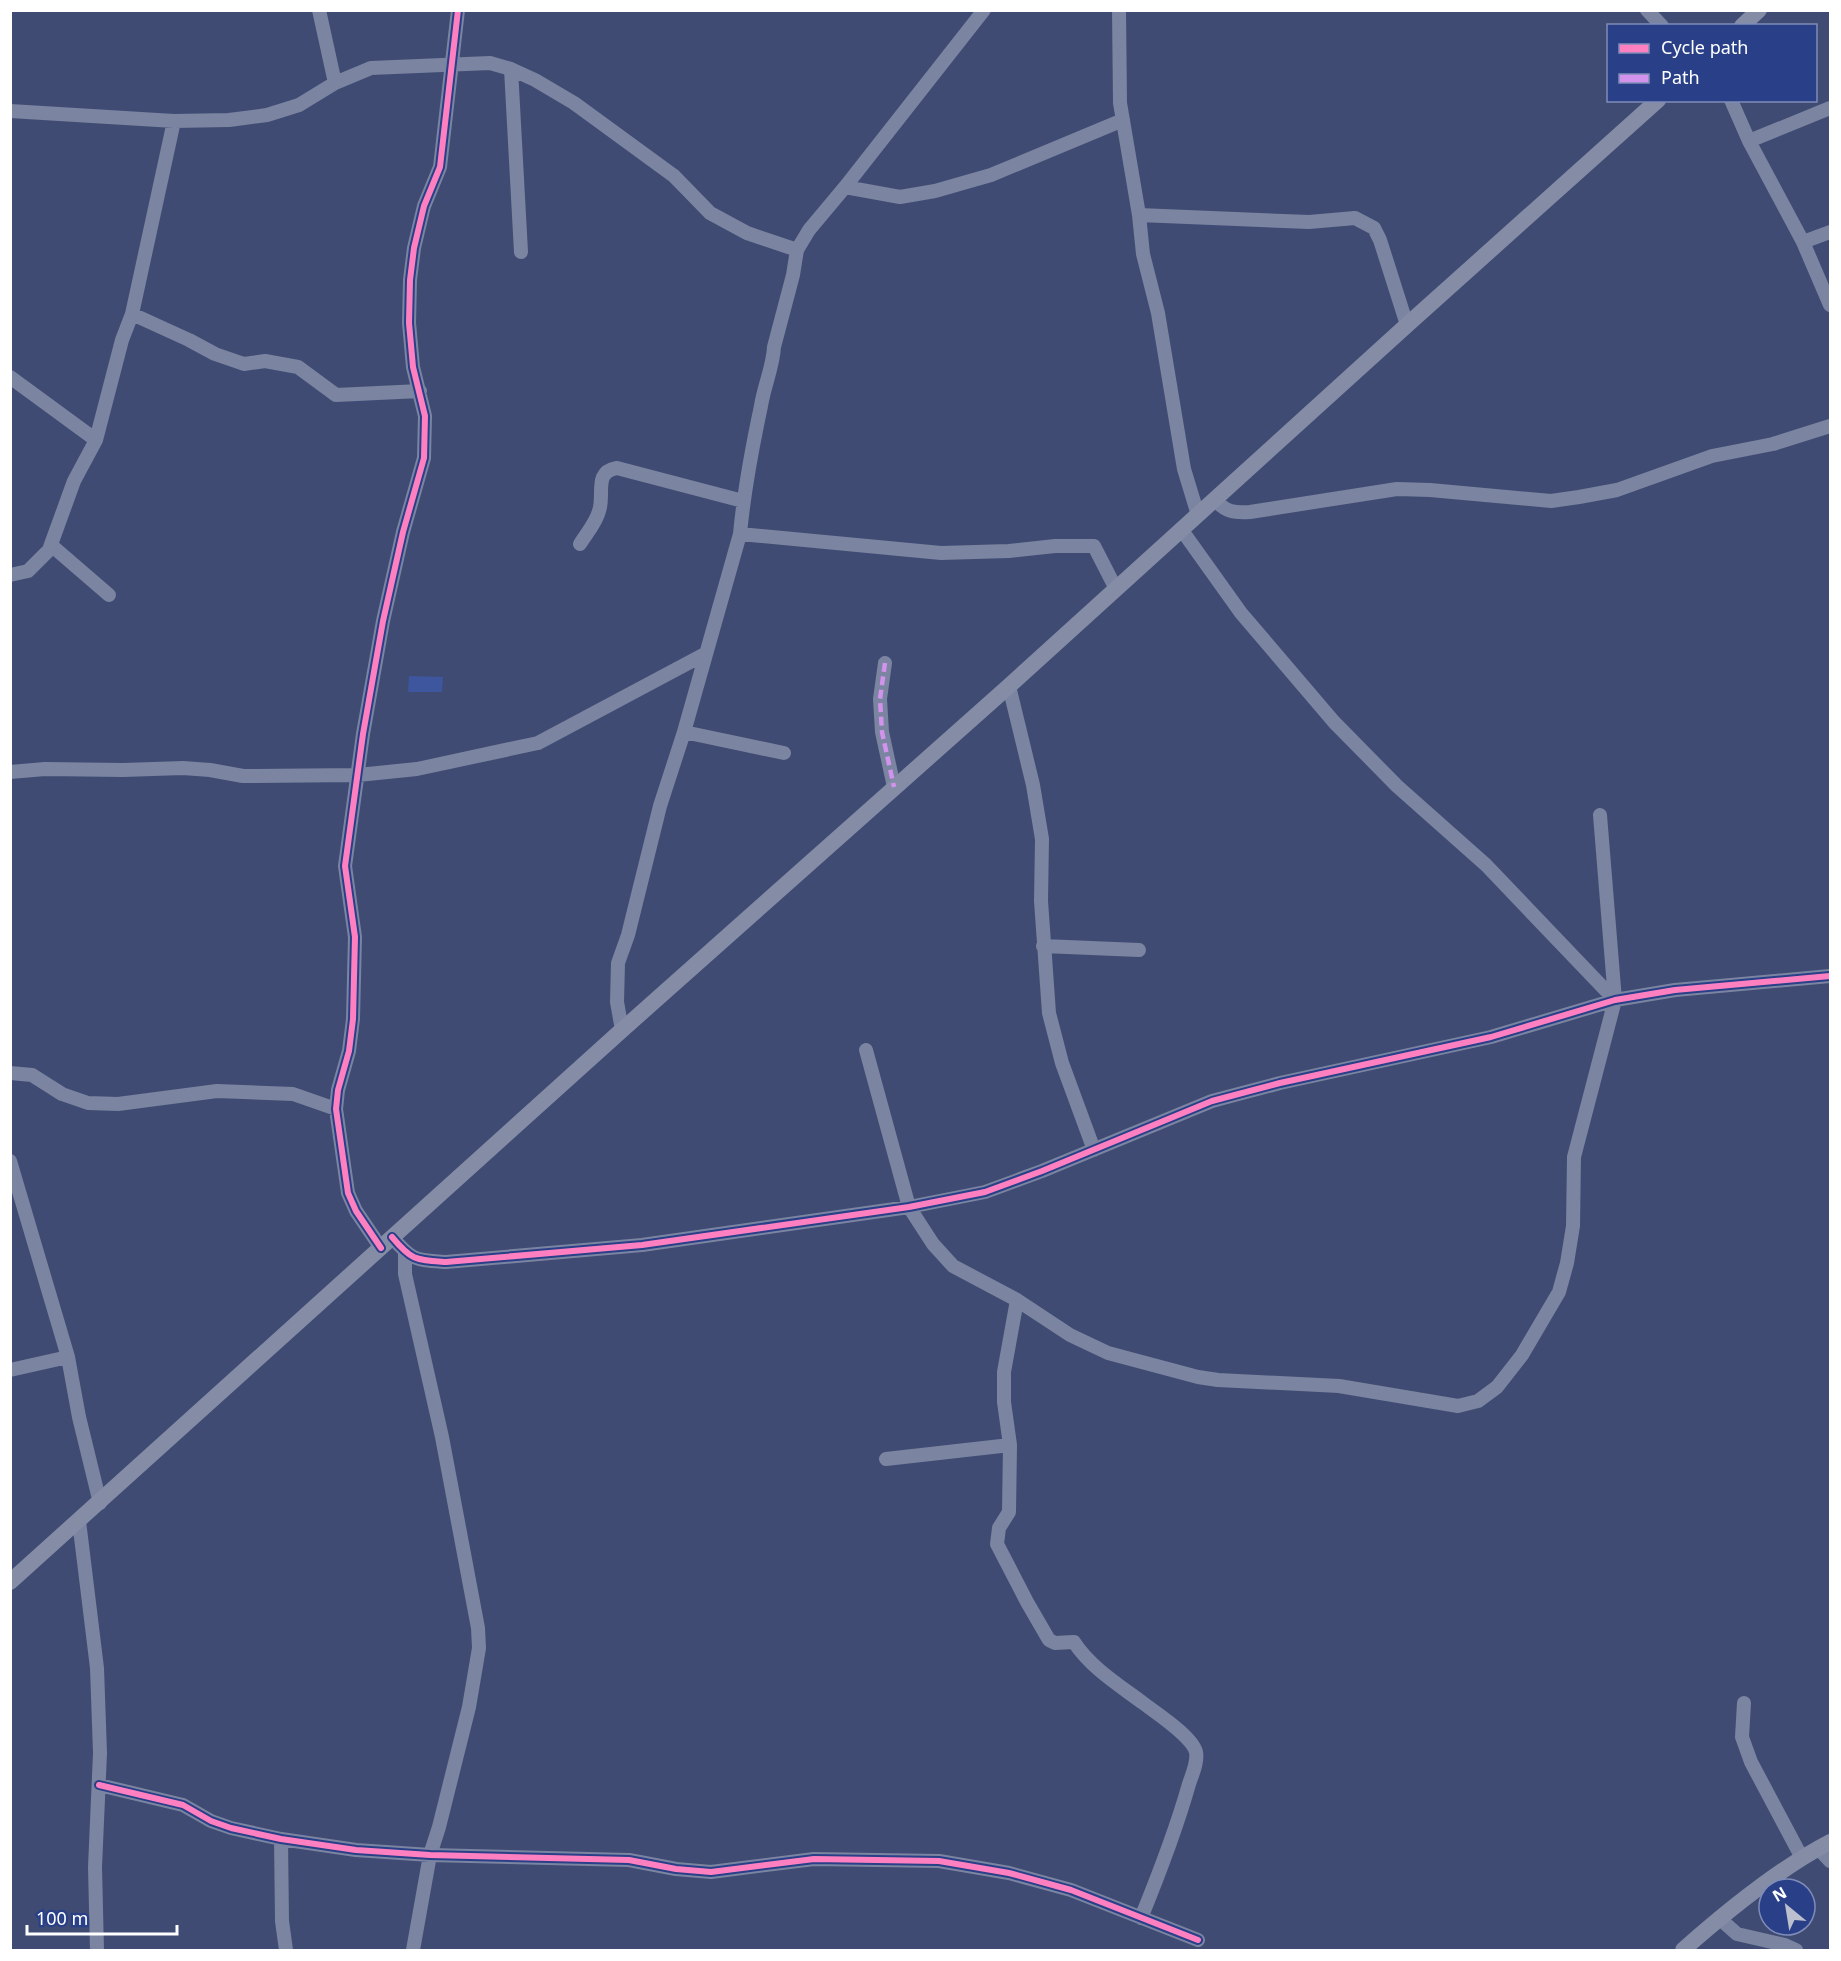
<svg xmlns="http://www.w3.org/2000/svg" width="1841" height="1961" font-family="'Noto Sans',sans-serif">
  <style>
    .green { fill: #3d569e }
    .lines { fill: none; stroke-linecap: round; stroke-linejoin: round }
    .minor { stroke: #7b84a0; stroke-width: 14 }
    .major { stroke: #858ca6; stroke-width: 16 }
    .quiet { stroke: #d193ec; stroke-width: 4.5; stroke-dasharray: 9 4.5; stroke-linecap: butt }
    .cycleway-casing { stroke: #294089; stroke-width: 10 }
    .cycleway { stroke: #ff80c0; stroke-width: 6 }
  </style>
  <rect width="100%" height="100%" fill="#3f4b73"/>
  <path class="green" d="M409 676 443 677 442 692H408Z"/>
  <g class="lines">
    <path class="minor" d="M319 10 335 83
      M1119 10 1120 103 1139 215 1143 254 1158 313 1184 469 1198 515
      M1647 10 1662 26
      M511 69 521 252
      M1731 100 1749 141 1803 242 1830 305
      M10 111 174 121 229 120 267 115 299 105 335 83 371 68 490 63 511 69 535 80 574 103 674 176 710 213 747 233 797 250
      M1749 141 1830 108
      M845 187 900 197 935 191 991 175 1123 120
      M1139 215 1309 222 1355 218 1374 228 1380 240 1407 325
      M1803 242 1830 232
      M132 314 189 340 215 354 244 364 265 361 298 367 336 395 420 391
      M10 377 96 440
      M1215 500C1226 512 1234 513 1250 512L1397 489 1430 490 1551 501 1579 497 1617 490 1712 456 1773 444 1830 426
      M1181 529 1241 613 1334 722 1397 786 1486 865 1615 1000
      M740 534 941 553 1009 551 1055 546H1094L1116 589
      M580 544C586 534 596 523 599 511 605 494 593 472 617 468L743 501
      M51 545 109 595
      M10 575 28 571 49 550 74 481 96 440 122 340 132 314 174 121
      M885 663 880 699 882 732 894 787
      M1009 686 1033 785 1042 839 1041 901 1049 1013 1062 1063 1094 1150
      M684 732 784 753
      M10 772 45 769 123 770 183 768 210 770 243 776 358 775 417 769 538 743 705 654
      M1043 946 1139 950
      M622 1030 617 1002 618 963 628 935 660 806 684 732 740 534C744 491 752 448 761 406 764 386 773 367 774 347L793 275 797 250 809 230 845 187 984 10
      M866 1050 909 1207 933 1244 953 1266 1017 1300 1070 1335 1108 1353 1198 1377 1218 1380 1339 1386 1458 1406 1478 1401 1497 1387 1522 1355 1559 1292 1567 1263 1573 1226 1574 1157 1615 1000 1600 815
      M10 1073 32 1075 62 1094 88 1103 118 1104 217 1091 293 1094 336 1109
      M10 1161 68 1357 79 1417 100 1503
      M392 1237C412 1261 416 1260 446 1262L642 1245 909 1207 985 1192 1042 1171 1212 1101 1280 1083 1491 1037 1615 1000 1675 990 1830 976
      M381 1248 356 1211 348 1193 336 1109 338 1090 349 1051 353 1019 355 937 345 866 363 734 383 621 403 532 424 458 425 416 413 367 409 323 410 280 414 248 424 206 440 167 458 10
      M405 1253V1274L442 1437 478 1628 479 1648 469 1707 439 1827 430 1855 413 1950
      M1017 1300 1004 1372V1402L1010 1445 1009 1512 999 1528 997 1544 1027 1602 1049 1640 1055 1643 1074 1642C1090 1667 1119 1685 1143 1703 1156 1713 1192 1736 1196 1752 1198 1762 1192 1775 1189 1784 1176 1830 1159 1874 1141 1918
      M10 1370 68 1357
      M886 1459 1010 1445
      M79 1521 97 1668 100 1753 95 1867 97 1950
      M1744 1703 1742 1737 1751 1762 1802 1858
      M99 1785 183 1805 211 1821 231 1828 281 1839 356 1850 430 1855 629 1860 676 1869 711 1872 814 1859 939 1861 1009 1873 1071 1890 1198 1940
      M281 1839 282 1921 286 1950
      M1818 1848 1830 1861
      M1719 1918 1737 1934 1785 1945 1796 1950"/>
    <path class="major" d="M1742 26 1759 10
      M10 1582 622 1030 1009 686 1407 325 1658 100
      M1683 1950C1727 1911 1778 1869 1830 1842"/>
    <path class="quiet" d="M885 663 880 699 882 732 894 787"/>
    <defs>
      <path id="cycleway" d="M392 1237C412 1261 416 1260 446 1262L642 1245 909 1207 985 1192 1042 1171 1212 1101 1280 1083 1491 1037 1615 1000 1675 990 1830 976
        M381 1248 356 1211 348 1193 336 1109 338 1090 349 1051 353 1019 355 937 345 866 363 734 383 621 403 532 424 458 425 416 413 367 409 323 410 280 414 248 424 206 440 167 458 10
        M99 1785 183 1805 211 1821 231 1828 281 1839 356 1850 430 1855 629 1860 676 1869 711 1872 814 1859 939 1861 1009 1873 1071 1890 1198 1940"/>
    </defs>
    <use href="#cycleway" class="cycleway-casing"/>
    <use href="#cycleway" class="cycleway"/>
  </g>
  <rect width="1841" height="1961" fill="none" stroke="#ffffff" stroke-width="24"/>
  <rect x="1607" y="24" width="210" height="78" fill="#294089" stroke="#7f8cb8" stroke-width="1.5"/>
  <rect x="1619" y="44" width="30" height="9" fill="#ff80c0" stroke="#7f8cb8" stroke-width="1.5"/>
  <text x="1661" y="54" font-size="18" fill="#ffffff">Cycle path</text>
  <rect x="1619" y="74" width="30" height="9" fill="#d193ec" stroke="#7f8cb8" stroke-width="1.5"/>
  <text x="1661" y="84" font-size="18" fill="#ffffff">Path</text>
  <g transform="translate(1787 1907) rotate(330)"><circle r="28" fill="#294089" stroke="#7f8cb8" stroke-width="1.5"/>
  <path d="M0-4.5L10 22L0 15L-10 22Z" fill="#bcc0ce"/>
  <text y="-9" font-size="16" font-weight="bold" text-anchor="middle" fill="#ffffff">N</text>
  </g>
  <path d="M27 1925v9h150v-9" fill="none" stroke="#ffffff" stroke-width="3"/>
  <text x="36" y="1925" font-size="18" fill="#ffffff" stroke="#294089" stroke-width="4.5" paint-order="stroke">100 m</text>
</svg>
